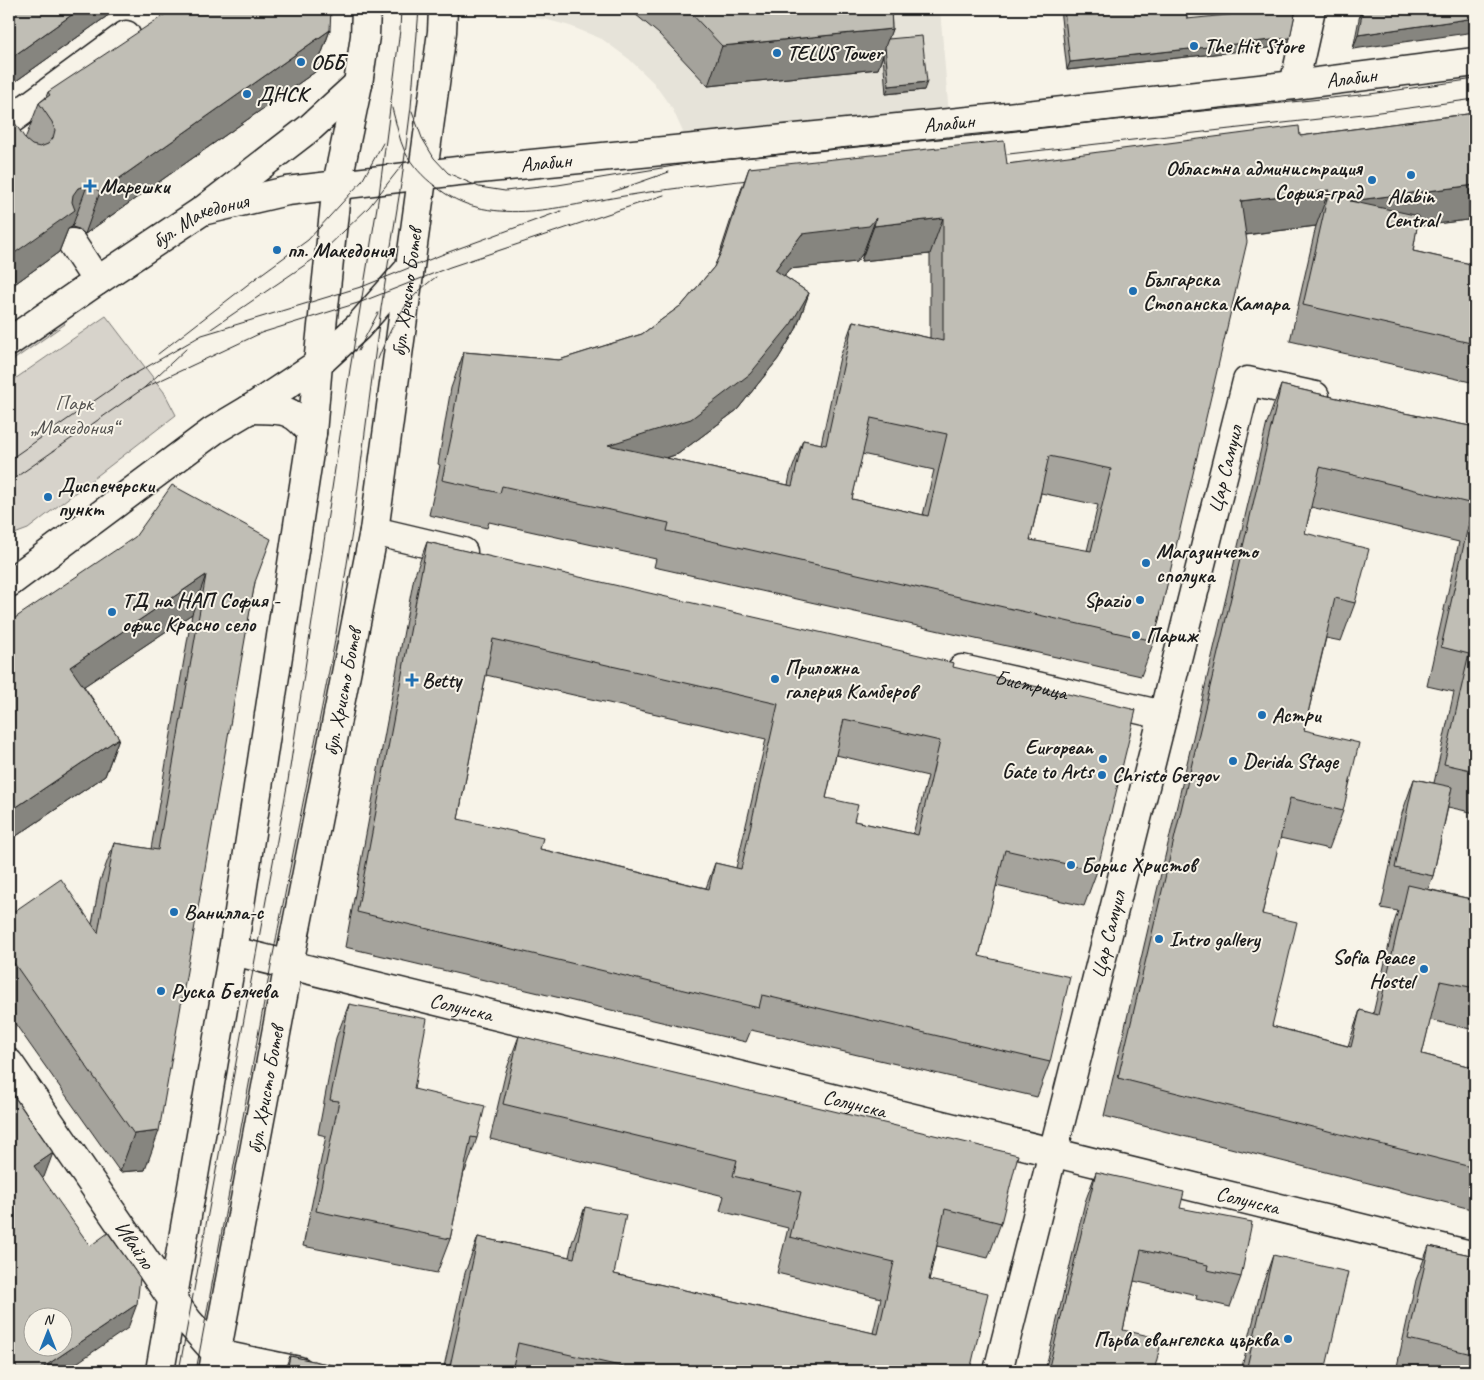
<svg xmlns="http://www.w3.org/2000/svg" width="1484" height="1380" font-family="Caveat,sans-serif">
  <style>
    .built { fill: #e6e3d9 }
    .green { fill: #d7d3cb; stroke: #7a7874 }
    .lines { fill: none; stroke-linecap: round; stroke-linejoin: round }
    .minor-casing { stroke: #1c1c1c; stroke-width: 31 }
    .major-casing { stroke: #1c1c1c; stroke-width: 31 }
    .minor { stroke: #f7f3e8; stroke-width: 28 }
    .major { stroke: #f7f3e8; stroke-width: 28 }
    .tram { stroke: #1c1c1c; stroke-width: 1 }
    .wall { fill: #a5a39c; stroke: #1c1c1c; fill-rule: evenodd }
    .shaded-wall { fill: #86857f; stroke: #1c1c1c }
    .building { fill: #c0beb5; stroke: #1c1c1c; fill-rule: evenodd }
    .poi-dot { fill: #1f6fb2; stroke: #f7f3e8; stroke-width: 2 }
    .labels { text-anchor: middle; stroke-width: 4; stroke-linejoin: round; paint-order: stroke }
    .poi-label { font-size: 21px; font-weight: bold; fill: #1c1c1c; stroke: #f7f3e8; text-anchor: start }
    .street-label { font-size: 21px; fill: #1c1c1c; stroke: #f7f3e8 }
    .park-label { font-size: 21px; fill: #545351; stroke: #f7f3e8 }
  </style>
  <rect width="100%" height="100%" fill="#f7f3e8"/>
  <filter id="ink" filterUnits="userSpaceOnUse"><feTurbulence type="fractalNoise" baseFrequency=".02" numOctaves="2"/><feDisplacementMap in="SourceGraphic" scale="10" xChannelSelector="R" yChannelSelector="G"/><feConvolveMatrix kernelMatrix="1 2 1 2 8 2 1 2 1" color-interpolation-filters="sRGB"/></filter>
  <g filter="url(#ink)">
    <path class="built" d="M501 9H940L949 115 687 141 673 110 653 82 629 59 602 39 570 26 548 20 525 16H502Z"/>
    <path class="green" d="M106 316 164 392 176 415 28 529 9 536V383Z
      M61 318 65 324 9 363V354Z"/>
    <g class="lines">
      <defs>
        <g id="minor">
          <path d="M1294 85 1311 9"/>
          <path d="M9 121 126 35"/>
          <path d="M72 243 97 281"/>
          <path id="s1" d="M9 342 97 281 202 211 287 191 458 171 990 119 1294 85 1475 62"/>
          <path d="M250 409C282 410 290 406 312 433"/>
          <path d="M374 531 463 552"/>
          <path d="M9 583 213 431 250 409 318 364 358 327 409 269"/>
          <path id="s2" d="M962 669 1163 715"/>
          <path id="s3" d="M233 951 1475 1256"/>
          <path id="s4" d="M9 1063 172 1299 188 1321 217 1354 299 1371"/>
          <path id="s5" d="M998 1371 1247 381 1315 396"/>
        </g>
        <g id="major">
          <path d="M202 211 311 127 358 84"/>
          <path d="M160 1371 233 951 312 433 318 364 337 184 358 84 365 36 366 9"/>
          <path id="s6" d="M213 1371 289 964 374 531 442 32 443 9"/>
        </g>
      </defs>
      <use href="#minor" class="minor-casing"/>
      <use href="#major" class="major-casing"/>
      <use href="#minor" class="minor"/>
      <use href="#major" class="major"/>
      <path class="tram" d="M392 108C396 122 399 139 405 152 412 165 423 177 435 186 487 229 558 207 618 197 664 189 711 184 758 179
        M412 111 422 138 434 158 448 173 479 187 505 191 558 185 692 163 1370 94 1475 79
        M991 156 1372 113 1475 99
        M612 192 669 172
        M211 329 318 256 369 207 403 164
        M358 351 378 313
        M158 354 260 275 308 240 362 181 383 143
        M378 359C392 324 405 299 436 277
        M126 379 202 335 364 286 446 253 561 211
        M144 388 261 333 361 302 450 267 664 195
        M9 460 130 376
        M9 482 144 388 186 349
        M179 1371 288 781 350 369 379 195 400 30 401 9
        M196 1371 272 960 334 646 353 526 381 308 402 178 411 107 419 9"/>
    </g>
    <path class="wall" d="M9 9H117L9 86Z
      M629 9H891L892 29 888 39 924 90 886 94 883 55 878 69 708 86 659 34Z
      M1060 9H1186L1187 19 1290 38 1287 46 1067 70Z
      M1361 9H1475L1353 49Z
      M330 30 315 72 85 234 79 229 72 227 68 229 59 252 9 288V123L25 139 39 103 46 97 48 92Z
      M1475 113V219L1417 226 1413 251 1475 265V383L1290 341 1316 226 1246 235 1154 641 1141 676 654 567 656 559 489 522 487 528 429 515 440 465 438 464 451 388 464 352 559 360 642 334 683 304 714 267 719 256 736 204 749 168 1007 164 1300 136ZM863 253 861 261 930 254V338L853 321 840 357 821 444 803 440 790 475 788 485 666 458 678 454 737 410 778 359 796 329 809 293 784 276 789 269 856 262ZM862 454 934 470 923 515 852 499ZM1041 493 1098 505 1087 551 1030 540Z
      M1281 385 1389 410 1475 427V813L1448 807 1433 876 1428 889 1475 900V1030L1430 1020 1422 1054 1475 1068V1210L1104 1116 1267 423ZM1311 507 1459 542 1427 686 1454 692 1434 783 1414 779 1400 819 1381 908 1398 911 1394 923 1373 1014 1360 1010 1348 1046 1272 1026 1262 914 1280 838 1329 849 1343 811 1304 730 1326 638 1341 641 1355 603 1305 533Z
      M135 537 255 582 145 1170 120 1172 9 1015V915L92 924 100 881 114 843 151 849 192 614 84 686 119 738 105 776 9 841Z
      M427 542 953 667 1097 871 1084 906 996 886 979 956 1050 1062 1037 1097 751 1030 746 1042 345 947 414 577ZM486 675 766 739 736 868 715 863 706 888 540 849 458 819ZM836 755 928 776 913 834 854 821 826 798Z
      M349 1004 414 1089 477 1138 465 1172H464L450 1239 437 1273 303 1246 326 1136 318 1134 336 1038Z
      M519 1036 1001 1223 988 1258 937 1246 929 1280 970 1371H443L465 1273 478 1237 569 1257 572 1243 585 1207 614 1274 873 1333 881 1298 777 1273 788 1228 720 1211 724 1196 490 1139 506 1071Z
      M1096 1172 1180 1208 1241 1277 1230 1307 1196 1299 1197 1295 1134 1281 1123 1330 1154 1371H1045L1085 1202Z
      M1429 1246 1475 1256V1371H1396L1416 1280Z
      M1273 1255 1325 1371H1241L1261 1289Z
      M290 1356 360 1371H284Z"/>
    <path class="shaded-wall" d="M80 9H117L9 86V72L15 55Z
      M1475 18V32L1353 49 1358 35Z
      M892 29 878 69 708 86 722 46Z
      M330 30 315 72 85 234 100 192Z
      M1290 38 1287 46 1067 70 1070 62Z
      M927 82 924 90 886 94 889 86Z
      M1475 185V219L1337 237 1350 201Z
      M87 186 72 227 68 229 59 252 9 288V257L78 188Z
      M1329 190 1316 226 1228 237 1241 201Z
      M876 218 863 253 856 262 789 269 762 306 775 270 802 234Z
      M943 218 930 254 861 261 874 226Z
      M809 293 796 329 778 359 737 410 678 454 595 481 608 445Z
      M206 575 192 614 56 705 70 667Z
      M119 738 105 776 9 841V819L12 810Z
      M159 1131 145 1170 120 1172 134 1134Z
      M53 1153 44 1177 25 1190 34 1166Z
      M137 1304 128 1328 65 1371H38Z"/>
    <path class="building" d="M9 9H80L15 55 9 47Z
      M173 9H331L330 30 100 192 95 188 87 186 78 188 73 195 72 202 75 210 9 257V123L13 120 26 140 32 145 40 147 48 144 53 138 55 130 52 122 39 103 50 95 48 92Z
      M687 9H891L892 29 722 46Z
      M1064 9H1186L1187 19 1287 9H1296L1290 38 1070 62Z
      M1363 9H1475V18L1358 35Z
      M922 36 927 82 889 86 885 47 888 39Z
      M1475 113V185L1350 201 1419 216 1413 251 1475 265V344L1303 305 1329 190 1241 201 1247 242 1154 641 667 531 669 523 502 486 500 493 442 480 453 429H451L464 352 559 360 642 334 683 304 714 267 723 248 749 168 1004 141 1007 164 1299 126 1300 136ZM876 218 874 226 943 218V341L853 321 826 445 803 440 792 486 608 445 691 419 750 374 791 324 809 293 775 270 802 234 869 226ZM871 418 947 434 928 516 852 499ZM1049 456 1111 469 1091 551 1030 540Z
      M1281 385 1389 410 1475 427V771L1444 764 1469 654 1441 647 1473 504 1320 467 1305 533 1369 549 1355 603 1335 598 1304 730 1359 743 1343 811 1290 798 1262 914 1297 922 1272 1026 1351 1047 1360 1010 1378 1015 1408 885 1475 900V988L1440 981 1422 1054 1475 1068V1168L1118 1078Z
      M172 485 271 539 255 582 159 1131 134 1134 9 956V915L61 879 98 933 114 843 158 850 206 575 70 667 119 738 12 810 16 816 9 821V622L135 537Z
      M427 542 954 663 953 667 1136 710 1097 871 1005 850 979 956 1070 977 1050 1062 762 995 759 1008 357 912ZM493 639 778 704 741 869 715 863 709 889 540 849 543 838 458 819ZM844 719 940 741 918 835 854 821 858 805 826 798Z
      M1414 779 1452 787 1433 876 1395 868Z
      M349 1004 427 1019 414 1089 485 1106 477 1138 471 1137 450 1239 316 1211 339 1101 330 1100Z
      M519 1036 1018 1155 1001 1223 945 1209 929 1280 988 1293 970 1371H642L518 1343 512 1371H449L478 1237 574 1258 585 1207 626 1215 614 1274 878 1334 894 1262 790 1237 801 1192 733 1176 737 1160 503 1104Z
      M9 1089 53 1153 34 1166 90 1246 108 1233 140 1278 137 1304 38 1371H9ZM32 1318H62V1348H32Z
      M1096 1172 1184 1192 1180 1208 1252 1222 1241 1277 1207 1270 1208 1265 1141 1250 1123 1330 1162 1339 1154 1371H1048Z
      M1429 1246 1475 1256V1371H1469L1472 1354 1408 1339Z
      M1273 1255 1348 1272 1325 1371H1246Z
      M290 1356 360 1371H287Z"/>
  </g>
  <g class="poi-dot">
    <circle cx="1194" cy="46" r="5"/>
    <circle cx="777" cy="53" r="5"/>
    <circle cx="301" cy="62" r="5"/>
    <circle cx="247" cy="94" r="5"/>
    <circle cx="1411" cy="175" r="5"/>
    <circle cx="1372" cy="180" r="5"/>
    <path d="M87.5 178.5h5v5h5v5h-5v5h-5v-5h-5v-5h5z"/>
    <circle cx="277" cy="250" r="5"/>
    <circle cx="1133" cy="291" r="5"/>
    <circle cx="48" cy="497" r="5"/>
    <circle cx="1146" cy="563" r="5"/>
    <circle cx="1140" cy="600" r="5"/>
    <circle cx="112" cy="612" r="5"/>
    <circle cx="1136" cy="635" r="5"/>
    <circle cx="775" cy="679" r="5"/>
    <path d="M409.5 672.5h5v5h5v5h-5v5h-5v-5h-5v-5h5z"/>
    <circle cx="1262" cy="715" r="5"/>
    <circle cx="1103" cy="759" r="5"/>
    <circle cx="1233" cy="761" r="5"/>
    <circle cx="1102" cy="775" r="5"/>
    <circle cx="1071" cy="865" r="5"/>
    <circle cx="174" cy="912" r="5"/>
    <circle cx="1159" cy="939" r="5"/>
    <circle cx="1424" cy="969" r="5"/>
    <circle cx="161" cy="991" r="5"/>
    <circle cx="1288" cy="1339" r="5"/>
  </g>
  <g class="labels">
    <g class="poi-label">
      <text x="1204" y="53">The Hit Store</text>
      <text x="787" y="60">TELUS Tower</text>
      <text x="311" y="69">ОББ</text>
      <text x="257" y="101">ДНСК</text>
      <text x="1362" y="175" text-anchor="end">Областна администрация<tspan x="1362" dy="24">София-град</tspan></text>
      <text x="100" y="193">Марешки</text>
      <text x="1411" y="203" text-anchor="middle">Alabin<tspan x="1411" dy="24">Central</tspan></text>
      <text x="287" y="257">пл. Македония</text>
      <text x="1143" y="286">Българска<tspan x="1143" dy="24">Стопанска Камара</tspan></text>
      <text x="58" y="492">Диспечерски<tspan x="58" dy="24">пункт</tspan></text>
      <text x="1156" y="558">Магазинчето<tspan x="1156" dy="24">сполука</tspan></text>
      <text x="122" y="607">ТД на НАП София -<tspan x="122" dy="24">офис Красно село</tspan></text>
      <text x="1130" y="607" text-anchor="end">Spazio</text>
      <text x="1146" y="642">Париж</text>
      <text x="785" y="674">Приложна<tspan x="785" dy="24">галерия Камберов</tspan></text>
      <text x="422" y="687">Betty</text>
      <text x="1272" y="722">Астри</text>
      <text x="1093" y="754" text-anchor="end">European<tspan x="1093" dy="24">Gate to Arts</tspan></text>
      <text x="1243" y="768">Derida Stage</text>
      <text x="1112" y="782">Christo Gergov</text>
      <text x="1081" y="872">Борис Христов</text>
      <text x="184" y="919">Ванилла-с</text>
      <text x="1169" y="946">Intro gallery</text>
      <text x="1414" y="964" text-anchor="end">Sofia Peace<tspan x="1414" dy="24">Hostel</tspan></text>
      <text x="171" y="998">Руска Белчева</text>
      <text x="1278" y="1346" text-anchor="end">Първа евангелска църква</text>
    </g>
    <g class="street-label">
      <text dy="7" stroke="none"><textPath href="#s1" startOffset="1391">Алабин</textPath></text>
      <text dy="7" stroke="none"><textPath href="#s1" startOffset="986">Алабин</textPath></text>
      <text dy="7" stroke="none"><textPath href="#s1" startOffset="581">Алабин</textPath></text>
      <text dy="7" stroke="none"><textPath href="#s1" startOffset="228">бул. Македония</textPath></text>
      <text dy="7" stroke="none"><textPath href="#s6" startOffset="1096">бул. Христо Ботев</textPath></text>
      <text dy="7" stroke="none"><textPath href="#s5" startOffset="930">Цар Самуил</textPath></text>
      <text dy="7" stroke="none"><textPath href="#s2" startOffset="71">Бистрица</textPath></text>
      <text dy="7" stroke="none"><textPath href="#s6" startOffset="691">бул. Христо Ботев</textPath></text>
      <text dy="7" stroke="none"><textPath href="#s5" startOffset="450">Цар Самуил</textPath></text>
      <text dy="7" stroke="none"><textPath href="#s3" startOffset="235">Солунска</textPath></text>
      <text dy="7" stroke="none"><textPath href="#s6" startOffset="286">бул. Христо Ботев</textPath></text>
      <text dy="7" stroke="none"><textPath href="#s3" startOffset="640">Солунска</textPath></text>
      <text dy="7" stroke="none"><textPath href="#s3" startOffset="1045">Солунска</textPath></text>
      <text dy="7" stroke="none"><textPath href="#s4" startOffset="221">Ивайло</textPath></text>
    </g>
    <g class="park-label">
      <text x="74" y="410">Парк<tspan x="74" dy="24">„Македония“</tspan></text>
    </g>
  </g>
  <rect width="1484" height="1380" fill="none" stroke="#f7f3e8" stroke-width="30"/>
  <rect x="15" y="15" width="1454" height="1350" fill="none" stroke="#1c1c1c" stroke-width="2" filter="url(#ink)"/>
  <g transform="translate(48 1332)"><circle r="24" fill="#f7f3e8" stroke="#9f9d96"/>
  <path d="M0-4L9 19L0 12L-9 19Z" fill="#1f6fb2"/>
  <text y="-8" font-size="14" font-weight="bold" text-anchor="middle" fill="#1c1c1c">N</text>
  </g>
</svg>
